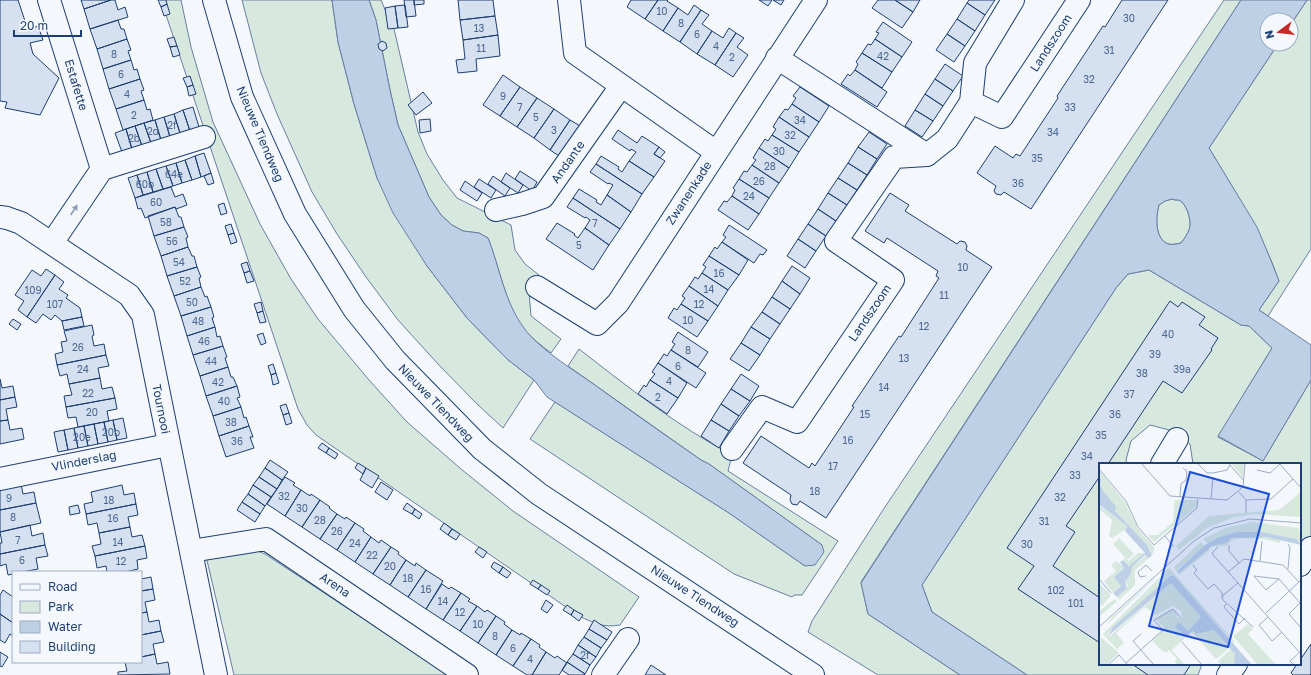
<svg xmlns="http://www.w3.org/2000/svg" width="1311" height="675" font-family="'Golos Text',sans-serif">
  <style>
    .green { fill: #d7e8df; stroke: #687fa3 }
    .water { fill: #bed0e5; stroke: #687fa3; fill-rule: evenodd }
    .building { fill: #d5e0f0; stroke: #1d3f73 }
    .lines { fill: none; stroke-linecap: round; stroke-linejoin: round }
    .minor-casing { stroke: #1d3f73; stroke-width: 24 }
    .minor { stroke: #f4f7fb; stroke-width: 22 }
    .oneway { fill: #889bb7 }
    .labels { text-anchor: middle; stroke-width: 3; stroke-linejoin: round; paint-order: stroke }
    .number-label { font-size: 10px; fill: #4b6792 }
    .street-label { font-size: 12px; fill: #1d3f73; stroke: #f4f7fb }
    .inset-road { fill: none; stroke: #9eadc5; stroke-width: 1 }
    .view { fill: #1d4ed8; fill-opacity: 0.15; stroke: #1d4ed8; stroke-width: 2 }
    .inset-edge { fill: none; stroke: #1d3f73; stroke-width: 2 }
  </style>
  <rect width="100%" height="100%" fill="#f4f7fb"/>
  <path class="green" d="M161 0H181L191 47 213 122 260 224 291 279 318 319 369 380 407 422 461 469 513 511 639 597 620 625C603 628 594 623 579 616L316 435 307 425 298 409Z
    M242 0H332L338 42 354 104 377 178 427 266 467 318 507 359 534 380 503 428 477 404 439 365 398 320 366 277 337 234 312 192 277 114 261 73Z
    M369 0H381L387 14 398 23 394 29 418 132 427 154 443 180 457 198 511 225 515 250 525 264 539 275 529 292 531 316 561 339 551 353C542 346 531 338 523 328 504 301 500 268 488 238L479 233 463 231 452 225 441 215 429 197 398 125 390 90 376 20Z
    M1224 0H1241L861 582 868 614 960 675H878L808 632 812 621 883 510Z
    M1307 0H1311V249L1268 316 1259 310 1279 281C1262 232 1235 192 1209 148L1278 44H1291V24Z
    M1172 199C1174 200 1177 200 1179 200 1186 203 1191 218 1190 226 1189 232 1185 238 1181 243 1177 244 1172 245 1168 244 1154 238 1156 216 1159 205L1165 201Z
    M1149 270 1241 325 1249 326 1272 348 1218 437 1263 461 1311 380V543L1304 539 1300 544V464H1193L1190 444 1173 431 1150 425 1131 441 1126 460 1127 464H1100V664H1202L1198 675H1027L932 612 922 585 1116 288 1128 274Z
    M579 349C628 387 677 426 732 455L728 471 838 541 802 595H794L792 597 734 574 530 439 555 402 729 513 805 566 822 545 709 464 701 460 568 366Z
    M255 550 265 554 449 675H234L205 552Z"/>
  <path class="water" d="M332 0H369L376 20 390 90 398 125 429 197 441 215 452 225 463 231 479 233 488 238C500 268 504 301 524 328 537 347 572 369 592 383 628 409 665 435 701 460L709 464 822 545 824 552 815 565 805 566 729 513 547 397 534 380 507 359 467 318 427 266 393 213 377 178 354 104 338 42Z
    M1241 0H1307L1291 24V20H1267V44H1278L1209 148 1257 227 1272 263 1279 281 1259 310 1311 345V380L1263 461 1218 436 1272 348 1249 326 1241 325 1149 270 1128 274 1116 288 922 585 932 612 1027 675H960L868 614 861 583ZM1172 199C1174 200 1177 200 1179 200 1186 203 1191 218 1190 226 1189 232 1185 238 1181 243 1177 244 1172 245 1168 244 1154 238 1156 216 1159 205L1165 201Z"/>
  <path class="building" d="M0 0H18L28 30 38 26 43 40 30 43 33 54 59 78 40 115 5 108 7 102 0 101Z
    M81 0H111L84 9Z
    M111 0H115L118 10 125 7 128 17 90 29 84 9Z
    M158 0H166L167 4 161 7Z
    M404 0H414L416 16 406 17Z
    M414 0H424V4L414 5Z
    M458 0H493L495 16 460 20Z
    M631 0H658L645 19 627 7Z
    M658 0H668L667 1 678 8 663 31 645 19Z
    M759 0H772L768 6Z
    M773 0H784L781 5Z
    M878 0H895L913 12 902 28 872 8Z
    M895 0H920L913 12Z
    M969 0H995L985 15 967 3Z
    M1122 0H1168L1031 209 1004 192 1001 195 996 194 994 191 996 186 977 173 995 146 1013 158 1016 154 1020 156 1058 98 1057 96 1103 26 1105 27Z
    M967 3 985 15 975 31 957 19Z
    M167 4 170 14 164 16 161 7Z
    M405 5 408 27 398 28 395 6Z
    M694 5 701 10 680 42 663 31 678 8 688 15Z
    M395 6 398 28 388 29 385 8Z
    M701 10 709 15 702 24 712 31 697 54 680 42Z
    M495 16 498 35 463 40 460 20Z
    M957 19 975 31 965 46 947 34Z
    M118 20 121 29H124L127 39 97 49 90 29Z
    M883 22 912 42 902 57 875 39 879 33 876 32Z
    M729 28 736 33 715 65 697 54 712 31 723 38Z
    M736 33 744 38 737 47 748 55 733 77 715 65Z
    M947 34 965 46 954 62 936 50Z
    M498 35 500 56 476 59 477 71 458 73 456 60 465 59 463 40Z
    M174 37 177 46 170 47 167 39Z
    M127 39 131 50 128 51 131 60 103 69 97 49Z
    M875 39 902 57 892 72 862 53 868 44 871 45Z
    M382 41 386 43 387 48 383 51 379 49 378 44Z
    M177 46 180 55 173 57 170 47Z
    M862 53 892 72 882 88 855 70 858 64 856 62Z
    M131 60 134 70 137 69 140 79 109 89 103 69Z
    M945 64 963 76 953 91 935 79Z
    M855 70 887 92 877 107 841 84 848 74 850 76Z
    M503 75 520 87 500 116 483 105Z
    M190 76 193 85 187 87 183 78Z
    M140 79 144 90 141 91 144 100 116 109 109 89Z
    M935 79 953 91 943 106 925 94Z
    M193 85 196 94 189 96 187 87Z
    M520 87 537 98 517 127 500 116Z
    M800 87 829 106 819 122 792 104 796 98 793 96Z
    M423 92 432 103 416 115 408 105Z
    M925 94 943 106 933 121 915 110Z
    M537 98 554 109 534 138 517 127Z
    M144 100 147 110 150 109 153 120 123 130 116 109Z
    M792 104 819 122 809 137 779 117 785 109 788 110Z
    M193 107 199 127 190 131 183 110Z
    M554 109 570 120 550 150 534 138Z
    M183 110 190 131 180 133 174 114Z
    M915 110 933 121 922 137 905 126Z
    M174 114 180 133 170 137 164 117Z
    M164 117 170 137 161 140 155 120Z
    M779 117 809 137 799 152 772 135 776 129 773 127Z
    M430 119 431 131 420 133 419 120Z
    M155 120 161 140 151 143 144 123Z
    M570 120 587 130 567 161 550 150Z
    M144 123 151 143 142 146 135 126Z
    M135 126 142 146 132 149 126 129Z
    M126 129 132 149 122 152 115 133Z
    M618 130 637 143 642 136 659 147 654 154 665 161 654 177 629 161 636 152 631 149 630 151 612 139Z
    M869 132 887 144 877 159 858 147Z
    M772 135 799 152 789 168 759 148 765 139 768 141Z
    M659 147 665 152 660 158 654 154Z
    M858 147 877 159 867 175 848 163Z
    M759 148 789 168 779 183 752 165 756 160 753 158Z
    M204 153 211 173 201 177 195 156Z
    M195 156 201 177 192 180 185 160Z
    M601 156 619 167 618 169 622 172 629 161 654 177 642 194 596 164Z
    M185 160 192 180 182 183 176 163Z
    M176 163 182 183 173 186 166 166Z
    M848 163 867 175 857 190 838 178Z
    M596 164 642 194 631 212 607 195 613 185 609 183 608 184 590 172Z
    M752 165 779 183 769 198 739 179 744 171 747 172Z
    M166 166 173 186 163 189 156 169Z
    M156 169 163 189 153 192 147 172Z
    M520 171 537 182 532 191 515 179Z
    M147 172 153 192 143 195 137 175Z
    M211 173 214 183 208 185 204 176Z
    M506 173 523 185 518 193 501 182Z
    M137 175 143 195 135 198 128 178Z
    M493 176 510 188 505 196 488 184Z
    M838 178 857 190 847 205 828 193Z
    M479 179 496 190 491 198 474 187Z
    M739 179 769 198 759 214 732 196 735 190 733 188Z
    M465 181 482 193 477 201 460 190Z
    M171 187 175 197 183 194 187 205 176 209 175 207 145 218 141 208 138 209 135 198Z
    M579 189 597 200 596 202 601 205 607 195 631 212 620 229 573 198Z
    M828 193 847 205 836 221 818 209Z
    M890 193 909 205 905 211 957 244 960 241 965 242 967 246 966 250 992 267 826 518 800 501 797 505 792 504 790 500 791 495 743 463 761 436 809 468 812 463 815 466 854 407 852 406 899 336 901 337 939 278 936 276 938 271 887 238 884 243 865 231Z
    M732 196 759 214 748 230 718 210 724 201 727 202Z
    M573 198 620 229 609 245 585 228 590 220 586 217 585 218 567 207Z
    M224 203 227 213 221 215 218 205Z
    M175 207 179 217H181L184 227 154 236 148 216Z
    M818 209 836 221 826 236 808 224Z
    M557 223 575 234 574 235 578 238 585 228 609 245 593 270 546 239Z
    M231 224 234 233 228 235 225 226Z
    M808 224 826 236 816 251 798 239Z
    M729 225 767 250 763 255 760 254 754 263 722 242 726 237 723 235Z
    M184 227 188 237 186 238 188 247 161 256 154 236Z
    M234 233 237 242 231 244 228 235Z
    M798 239 816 251 805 268 787 256Z
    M722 242 748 260 739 275 709 256 715 247 717 249Z
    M188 247 192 256H194L197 267 167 276 161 256Z
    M709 256 739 275 728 290 702 273 706 267 703 265Z
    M247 262 250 271 244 273 241 264Z
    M792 266 810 278 800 294 782 281Z
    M197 267 201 277 199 278 201 287 174 296 167 276Z
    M46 269 55 275 27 317 18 310 24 301 15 295 32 270 41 276Z
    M250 271 254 281 247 283 244 273Z
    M702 273 728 290 718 306 689 286 695 277 698 279Z
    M55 275 64 282 59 289 68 295 66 298 80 308 82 317 62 321 55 315 51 320 43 314 36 323 27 317Z
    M782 281 800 294 790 309 772 297Z
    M689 286 718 306 708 321 681 304 685 298 682 296Z
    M201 287 205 297 207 296 211 307 181 316 174 296Z
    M772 297 790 309 780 324 762 312Z
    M1170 301 1178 307 1182 302 1205 317 1199 325 1218 338 1211 349 1212 350 1182 393 1163 381 1108 464H1100V476L1066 526 1075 532 1053 566 1100 598V643L1018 589 1034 566 1007 548Z
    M261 302 263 311 257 313 254 304Z
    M681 304 708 321 697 337 668 318 674 308 677 310Z
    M211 307 214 317 212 318 215 327 187 336 181 316Z
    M263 311 266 322 260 323 257 313Z
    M762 312 780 324 770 339 751 327Z
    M82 317 84 326 64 330 62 321Z
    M13 319 21 324 17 330 9 324Z
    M92 325 94 335 92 336 94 346 104 344 106 355 57 365 55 354 63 352 61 342 67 341 64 331Z
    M215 327 217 337 220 336 223 346 193 355 187 336Z
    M751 327 770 339 760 355 741 343Z
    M678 332 708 352 698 367 671 350 675 344 672 342Z
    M263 333 266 343 261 345 257 335Z
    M741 343 760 355 749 371 730 359Z
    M223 346 227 357 225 358 228 367 200 376 193 355Z
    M671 350 706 373 696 388 658 363 664 354 667 356Z
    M106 355 109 366 98 368 100 378 69 384 67 374 60 376 57 365Z
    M658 363 687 383 678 398 650 380 655 374 652 372Z
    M273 364 276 373 271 375 268 366Z
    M228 367 231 377H233L237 386 206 396 200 376Z
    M276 373 279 383 273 385 271 375Z
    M741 374 759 386 750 401 731 389Z
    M100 378 102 389 112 387 115 398 66 407 64 396 72 395 69 384Z
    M0 379 2 388 13 386 15 397 0 400Z
    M650 380 678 398 667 414 638 394 644 385 646 387Z
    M237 386 240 397 237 398 241 407 213 416 206 396Z
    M731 389 750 401 739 416 721 404Z
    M15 397 17 407 6 409 8 420 0 421V400Z
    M115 398 117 409 107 411 109 421 78 427 76 417 68 418 66 407Z
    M286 404 289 413 283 415 280 406Z
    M721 404 739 416 729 431 711 420Z
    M241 407 244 418 246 417 249 426 219 436 213 416Z
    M289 413 292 423 286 425 283 415Z
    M123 418 127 438 117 440 113 420Z
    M8 420 10 430 22 428 24 439 0 444V421Z
    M113 420 117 440 108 442 104 422Z
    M711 420 729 431 719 448 701 436Z
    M104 422 108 442 98 444 94 424Z
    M94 424 98 444 88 446 84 426Z
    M84 426 88 446 78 448 74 428Z
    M249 426 253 437H250L254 448 226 457 219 436Z
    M74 428 78 448 68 450 64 430Z
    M64 430 68 450 58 452 54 432Z
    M322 443 329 448 326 453 318 448Z
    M329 448 338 454 335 459 326 453Z
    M270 460 288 472 282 480 265 468Z
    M358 463 366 468 363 474 355 468Z
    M265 468 282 480 277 489 259 477Z
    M366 468 379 476 372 488 360 480Z
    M259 477 277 489 271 497 253 485Z
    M285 477 295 483 293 485 301 490 285 516 267 504Z
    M381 482 393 490 387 500 375 492Z
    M21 484 23 494 34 492 36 503 0 510V488Z
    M122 485 124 495 134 493 136 504 86 514 84 504 93 502 91 492Z
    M253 485 271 497 265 506 248 494Z
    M301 490 310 496 311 494 320 500 302 527 285 516Z
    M248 494 265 506 260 514 242 502Z
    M320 500 330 507 329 508 337 514 320 539 302 527Z
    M242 502 260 514 255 522 237 510Z
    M36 503 41 523 0 532V510Z
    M407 503 415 509 412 514 403 509Z
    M136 504 138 515 128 517 130 527 99 533 97 523 88 525 86 514Z
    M78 505 80 513 70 515 69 507Z
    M415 509 422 514 419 519 412 514Z
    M337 514 345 519 346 517 355 523 337 550 320 539Z
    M355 523 364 529 363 531 371 537 355 562 337 550Z
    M444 523 452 529 448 535 440 529Z
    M30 525 32 536 43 533 45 545 0 554V543H2L0 532Z
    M130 527 132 537 142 535 145 546 95 556 92 546 101 544 99 533Z
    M452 529 460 534 456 540 448 535Z
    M371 537 379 543 381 540 391 547 373 574 355 562Z
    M45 545 48 556 36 558 38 569 22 572H13V574L8 575 6 564 0 566V554Z
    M145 546 147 558 137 560 138 569 125 572H107L106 566 97 568 95 556Z
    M391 547 399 552 398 554 406 560 390 585 373 574Z
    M479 547 487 552 483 558 475 552Z
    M406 560 415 566 416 563 426 570 408 597 390 585Z
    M494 562 503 567 499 573 491 567Z
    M503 567 511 573 507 578 499 573Z
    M426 570 443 581 426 609 408 597Z
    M151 577 153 589 141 591V579Z
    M533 580 541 585 538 589 530 584Z
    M442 584 449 589 451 587 461 593 443 620 426 609Z
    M541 585 550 591 547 595 538 589Z
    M153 589 155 600 145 602 147 612 141 613V591Z
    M3 590 13 597V623L0 614V595Z
    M461 593 470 599 468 601 477 606 460 631 443 620Z
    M546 600 553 605 547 613 541 609Z
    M567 605 574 610 571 615 563 610Z
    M477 606 485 612 487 610 496 616 478 643 460 631Z
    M574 610 583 615 579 621 571 615Z
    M147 612 149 622 159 620 161 631 141 635V613Z
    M0 614 13 623V636L10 634 5 643 0 640Z
    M496 616 505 622 504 624 512 630 496 655 478 643Z
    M594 620 612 632 607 640 589 629Z
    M589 629 607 640 601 648 584 637Z
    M512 630 520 635 521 633 531 639 513 666 496 655Z
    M161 631 164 642 153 644 155 654 141 657V635Z
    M584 637 601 648 596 657 578 645Z
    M531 639 540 645 539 647 546 652 532 675H527L513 666Z
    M1311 644V674L1310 675H1293L1291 673 1297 664H1300V660Z
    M578 645 596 657 590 665 573 654Z
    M0 652 8 657 2 667 0 666Z
    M546 652 555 658 557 656 567 663 559 675H532Z
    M155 654 157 664 168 662 170 674 118 675V672L127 671 125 662H141V657Z
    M573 654 590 665 585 674 567 662Z
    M567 662 585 674 584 675H569L562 670Z
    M1132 664H1191L1184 675H1148Z
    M651 665 666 675H645Z"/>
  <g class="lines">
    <defs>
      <path id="minor" d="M49 0 102 169 52 243
        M214 0 242 97 295 214 354 309 395 360 482 449 539 494 813 675
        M569 0 575 53 716 152
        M777 58 927 155
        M971 102 1002 117 1079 0
        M102 169 204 137
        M496 210 522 204 543 197 621 86
        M0 217 7 218 21 223 129 295 143 315 216 675
        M537 287 597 324 618 303 816 0
        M732 449 762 407 797 422 893 280 836 241 894 157 927 155 947 139 971 102 975 63 1013 0
        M1162 464 1177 439
        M0 479 168 445
        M191 551 266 539 467 675
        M1300 565 1311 548
        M603 675 628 639
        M1228 675 1236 664"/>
    </defs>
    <use href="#minor" class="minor-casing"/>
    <use href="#minor" class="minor"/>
  </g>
  <defs><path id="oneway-solid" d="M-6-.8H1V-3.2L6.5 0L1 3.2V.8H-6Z"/></defs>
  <use class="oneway" href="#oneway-solid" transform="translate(74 210) rotate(-56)"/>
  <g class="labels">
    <g class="number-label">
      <text x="662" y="15">10</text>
      <text x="1129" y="22">30</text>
      <text x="681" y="27">8</text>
      <text x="479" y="32">13</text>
      <text x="697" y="38">6</text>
      <text x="716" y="50">4</text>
      <text x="481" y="52">11</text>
      <text x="1109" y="54">31</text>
      <text x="114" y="58">8</text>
      <text x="883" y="60">42</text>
      <text x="732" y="61">2</text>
      <text x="121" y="78">6</text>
      <text x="1089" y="83">32</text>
      <text x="127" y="98">4</text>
      <text x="503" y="100">9</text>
      <text x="520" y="111">7</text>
      <text x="1070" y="111">33</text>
      <text x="134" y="119">2</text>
      <text x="536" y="121">5</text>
      <text x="800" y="124">34</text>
      <text x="172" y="129">2f</text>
      <text x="554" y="134">3</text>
      <text x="153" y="135">2d</text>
      <text x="1053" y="136">34</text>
      <text x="790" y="139">32</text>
      <text x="134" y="142">2b</text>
      <text x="779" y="155">30</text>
      <text x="1037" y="162">35</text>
      <text x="770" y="170">28</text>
      <text x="174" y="178">64e</text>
      <text x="759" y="185">26</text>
      <text x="1018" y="187">36</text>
      <text x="145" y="188">60b</text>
      <text x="749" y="200">24</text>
      <text x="156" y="206">60</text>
      <text x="166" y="226">58</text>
      <text x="595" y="227">7</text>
      <text x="172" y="245">56</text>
      <text x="579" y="249">5</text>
      <text x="179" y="266">54</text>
      <text x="963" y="271">10</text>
      <text x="719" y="277">16</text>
      <text x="185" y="285">52</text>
      <text x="709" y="293">14</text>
      <text x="33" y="294">109</text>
      <text x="944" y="299">11</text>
      <text x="192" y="306">50</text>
      <text x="55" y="308">107</text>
      <text x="699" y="308">12</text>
      <text x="688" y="324">10</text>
      <text x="198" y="325">48</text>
      <text x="924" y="330">12</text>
      <text x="1168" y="338">40</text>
      <text x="204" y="345">46</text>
      <text x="78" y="351">26</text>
      <text x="688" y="354">8</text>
      <text x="1155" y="358">39</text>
      <text x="904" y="362">13</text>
      <text x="211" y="365">44</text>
      <text x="678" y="370">6</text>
      <text x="83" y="373">24</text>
      <text x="1182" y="373">39a</text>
      <text x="1142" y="377">38</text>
      <text x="669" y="385">4</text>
      <text x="218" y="386">42</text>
      <text x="884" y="391">14</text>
      <text x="88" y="397">22</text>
      <text x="1129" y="398">37</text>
      <text x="658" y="401">2</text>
      <text x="224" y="405">40</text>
      <text x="92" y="416">20</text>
      <text x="865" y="418">15</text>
      <text x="1115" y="418">36</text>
      <text x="231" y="426">38</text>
      <text x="111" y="436">20b</text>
      <text x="1101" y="439">35</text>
      <text x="82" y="441">20e</text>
      <text x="848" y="444">16</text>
      <text x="237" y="445">36</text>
      <text x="1087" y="460">34</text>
      <text x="833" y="470">17</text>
      <text x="1075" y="479">33</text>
      <text x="815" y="495">18</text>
      <text x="284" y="500">32</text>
      <text x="1060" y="501">32</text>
      <text x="9" y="502">9</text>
      <text x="109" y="504">18</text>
      <text x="302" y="512">30</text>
      <text x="13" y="521">8</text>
      <text x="113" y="522">16</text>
      <text x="320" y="524">28</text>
      <text x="1044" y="525">31</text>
      <text x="337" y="535">26</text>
      <text x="18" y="544">7</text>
      <text x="118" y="546">14</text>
      <text x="355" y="547">24</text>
      <text x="1027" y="548">30</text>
      <text x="372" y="559">22</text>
      <text x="22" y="564">6</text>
      <text x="121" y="565">12</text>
      <text x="390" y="570">20</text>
      <text x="408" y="582">18</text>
      <text x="426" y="593">16</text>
      <text x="1056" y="594">102</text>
      <text x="443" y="605">14</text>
      <text x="1076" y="607">101</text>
      <text x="460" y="616">12</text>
      <text x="478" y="628">10</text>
      <text x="495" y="640">8</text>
      <text x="513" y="652">6</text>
      <text x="585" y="659">2f</text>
      <text x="530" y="663">4</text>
    </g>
    <g class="street-label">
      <text transform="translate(1051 43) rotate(-57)" y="4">Landszoom</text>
      <text transform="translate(76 85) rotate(73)" y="4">Estafette</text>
      <text transform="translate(260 134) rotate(67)" y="4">Nieuwe Tiendweg</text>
      <text transform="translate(568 162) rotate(-55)" y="4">Andante</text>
      <text transform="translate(689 193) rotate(-57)" y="4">Zwanenkade</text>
      <text transform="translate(870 313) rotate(-56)" y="4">Landszoom</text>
      <text transform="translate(436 403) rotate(46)" y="4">Nieuwe Tiendweg</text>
      <text transform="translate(161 409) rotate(79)" y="4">Tournooi</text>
      <text transform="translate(84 461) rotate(-11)" y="4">Vlinderslag</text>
      <text transform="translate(335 585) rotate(34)" y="4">Arena</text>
      <text transform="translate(695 596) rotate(33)" y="4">Nieuwe Tiendweg</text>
    </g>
  </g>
  <g transform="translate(1099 463)">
    <rect width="202" height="202" fill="#f4f7fb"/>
    <path d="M132 0H145L144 15ZM0 7 26 39 39 66 56 85 53 92 50 85 16 48 17 44 7 33 0 20 3 17 0 15ZM202 29V54L158 51 135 54 108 65 80 87 77 83 110 53 180 47ZM76 37H99L97 44 55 79 49 72H59L74 59ZM0 41 28 63 27 66 13 75 10 73 13 57 0 46ZM153 59 200 65 202 82 198 76 154 69H137L109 81 104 76 126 65ZM143 73 168 74 182 77 181 80 165 76 141 75 132 78 127 83 111 84ZM20 75 35 91 28 97 14 81ZM102 79 105 83 78 107 80 110 109 85 111 87 80 112 75 104ZM39 90H46L31 103 24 97 25 95 30 98ZM48 92 50 95 36 107V122L20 137 18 134 29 123 26 118 31 113 32 105ZM17 98 25 104 15 114 22 122 14 130 5 118 17 108 12 102ZM70 105 136 179 135 180 74 113H71L8 171 11 173 72 120 102 154 89 168 76 164 87 174 73 187 86 202H79L76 199 78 196 70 187 67 190 61 186 53 177 66 166 57 156 73 146 77 149 78 155 82 154 83 149 74 143 57 152 46 144 17 170 25 180 18 186 4 171ZM59 113 14 156 8 161 14 153ZM0 120 12 132 3 143 0 141ZM16 136 18 138 0 154V148ZM149 161 154 166 149 171 177 202H159L134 173ZM115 167 130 185 117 196 93 169 99 171ZM2 174 20 190 7 202H0ZM132 186 138 194 135 202H122L119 198Z" fill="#d7e8df"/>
    <path d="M0 15 3 17 0 20 5 29 17 44 16 48 48 82 53 92 50 95 46 92 33 104 31 113 26 118 28 125 18 134 14 130 22 123 15 114 25 105 21 99 24 97 30 103 46 90 26 68 28 63 0 41ZM161 69 198 76 202 82 168 74 133 75 127 80 113 83 80 110 78 108 106 82 118 75 137 69ZM71 113H75L153 202H135L136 191 115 167 97 171 94 168 87 174 76 164 80 159 89 168 102 154 72 120 9 173 14 164Z" fill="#bed0e5"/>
    <path class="inset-road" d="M42 0 71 33 128 37 144 24 146 0M98 0 108 10H114L128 7 131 2 130 0M180 0 202 25M131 2 145 18M0 6 27 38 39 64 55 82 98 45 99 36M158 7 171 10 181 1M140 29 147 37 172 36 194 16M81 34 82 21 87 17 88 8 84 5M112 36 114 14M147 37V50M66 73 75 84M130 82V88L140 100M119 84 113 90 115 93 202 191M161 98 163 78M94 102 98 107 95 110 109 126 115 121 123 130 124 137 154 164M189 106 191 84 189 81M129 109 145 96 184 102 200 119M47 113 41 114 39 109 47 102 53 108M0 116 12 130M180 116 167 127 155 113 180 116 202 141M122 134 139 120M201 140 190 151 202 165M127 141 125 144 140 161 146 155M167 150 202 117M169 154 160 162 173 178 183 169M0 164 95 78 115 65 151 56 202 60M42 171 34 178 55 202M83 179 103 202M27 200 64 167 55 157 74 146 81 154M9 202 20 192 29 202M195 202 191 198 201 189"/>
    <path class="view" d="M91 9 170 31 129 184 50 163Z"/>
    <rect width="202" height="202" class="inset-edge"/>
  </g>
  <rect x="12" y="571" width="130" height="92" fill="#f4f7fb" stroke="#9eadc5"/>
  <rect x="20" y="584" width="20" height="6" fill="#f4f7fb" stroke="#9eadc5"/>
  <text x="48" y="591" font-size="12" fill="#1d3f73">Road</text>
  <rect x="20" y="601" width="20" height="12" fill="#d7e8df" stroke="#9eadc5"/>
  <text x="48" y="611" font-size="12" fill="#1d3f73">Park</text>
  <rect x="20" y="621" width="20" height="12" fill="#bed0e5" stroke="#9eadc5"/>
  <text x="48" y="631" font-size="12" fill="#1d3f73">Water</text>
  <rect x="20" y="641" width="20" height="12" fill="#d5e0f0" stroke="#9eadc5"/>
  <text x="48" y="651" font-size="12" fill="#1d3f73">Building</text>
  <g transform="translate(1279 32) rotate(255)"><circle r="19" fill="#f4f7fb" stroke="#9eadc5"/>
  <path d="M0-3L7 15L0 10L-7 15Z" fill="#c62828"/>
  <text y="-6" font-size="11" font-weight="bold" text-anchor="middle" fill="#1d3f73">N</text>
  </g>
  <path d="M14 30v6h67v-6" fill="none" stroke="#1d3f73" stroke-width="2"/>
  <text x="20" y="30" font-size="12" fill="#1d3f73" stroke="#f4f7fb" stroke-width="3" paint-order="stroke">20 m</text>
</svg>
